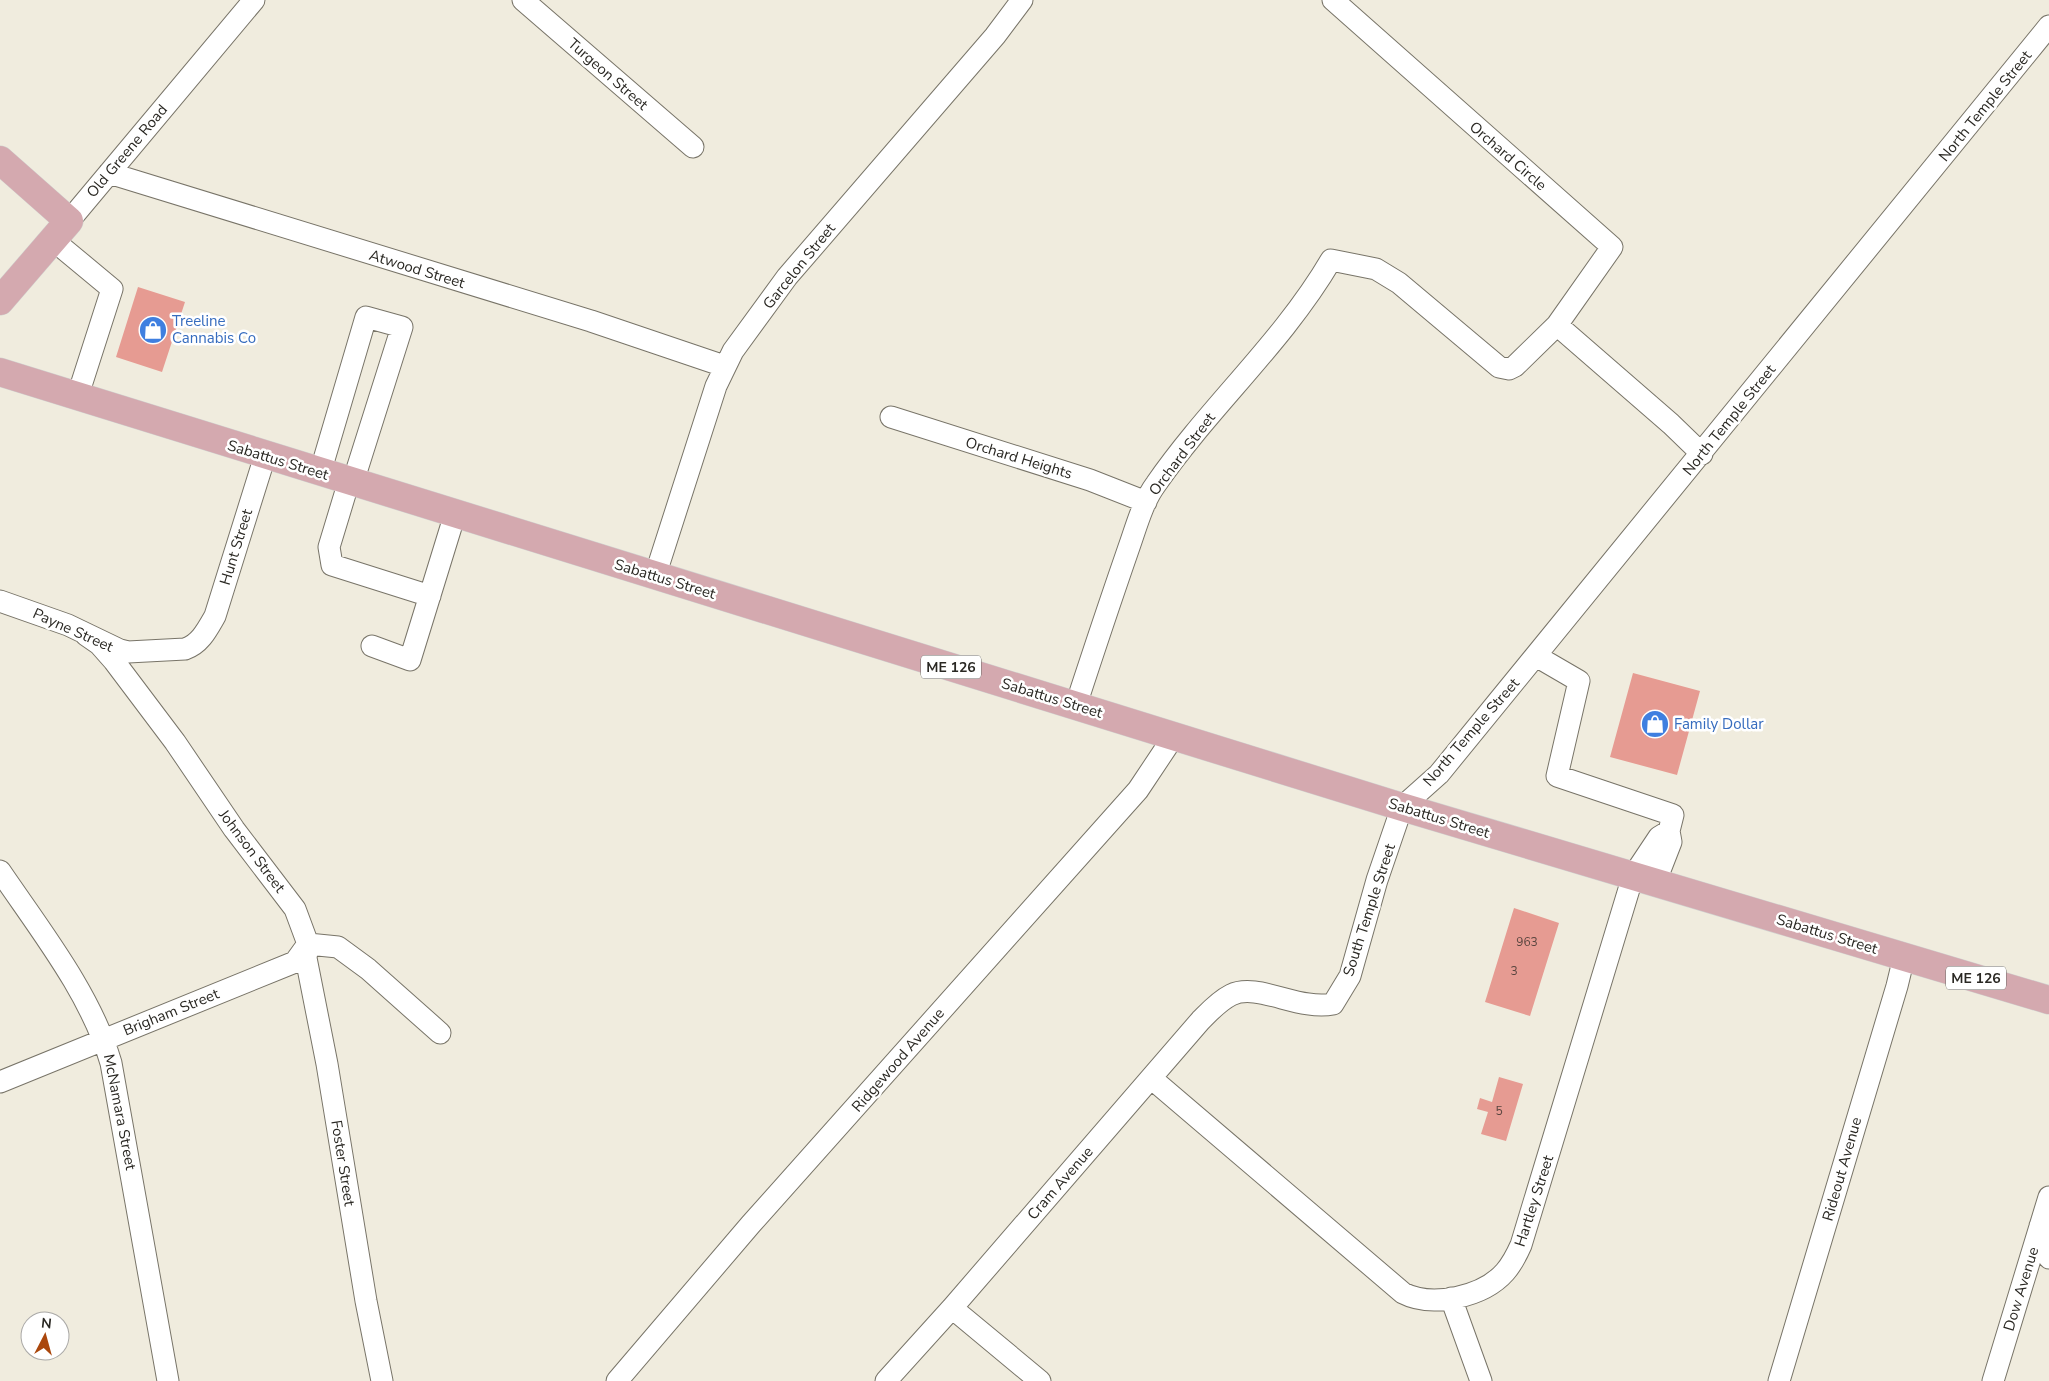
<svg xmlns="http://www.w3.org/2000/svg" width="2049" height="1381" font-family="'Nunito Sans',sans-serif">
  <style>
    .building { fill: #e69b92 }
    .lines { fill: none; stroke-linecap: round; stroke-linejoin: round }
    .minor-casing { stroke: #787468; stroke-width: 23 }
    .major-casing { stroke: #d0d0cf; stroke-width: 29 }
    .minor { stroke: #fff; stroke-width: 21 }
    .major { stroke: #d4a9af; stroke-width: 28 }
    .labels { text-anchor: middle; stroke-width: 5; stroke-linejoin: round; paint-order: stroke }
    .number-label { font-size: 12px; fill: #59453f }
    .shield { fill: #fff; stroke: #6a6865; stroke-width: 1 }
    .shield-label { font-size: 14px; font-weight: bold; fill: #2a2823 }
    .street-label { font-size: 15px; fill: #2a2823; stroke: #fff }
    .shop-label { font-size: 15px; fill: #366cbe; stroke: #fff; text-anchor: start }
  </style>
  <rect width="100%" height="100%" fill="#f0ecde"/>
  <path class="building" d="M138 287 185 302 162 372 116 357Z
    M1633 673 1700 691 1677 775 1610 757Z
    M1514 908 1559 923 1530 1016 1485 1002Z
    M1499 1077 1523 1084 1506 1141 1481 1134 1488 1112 1477 1109 1480 1098 1492 1102Z"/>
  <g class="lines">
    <defs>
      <path id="minor" d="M523 0 693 147
        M109 173 591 321 724 366
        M69 221 254 0
        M53 240 112 289 77 398
        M1557 325 1671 424 1702 454
        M891 417 1090 480 1146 502
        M320 473 366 317 402 327 353 482
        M349 481 329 547 332 565 430 596
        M655 576 716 386 733 351 787 277 995 36 1022 0
        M0 601 68 625 120 650 128 652 185 649C200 644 207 630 215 616L265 456
        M86 635 99 644 114 661 175 742 234 829 295 909 308 944 338 947 368 969 440 1033
        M372 646 410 660 455 514
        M1536 656 1579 681 1557 776 1673 815 1669 831 1671 842 1655 883
        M1076 705C1093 653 1110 602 1128 550 1136 528 1142 503 1156 484 1210 406 1283 342 1331 260L1376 269 1399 283 1499 367 1509 369 1515 366 1557 325 1612 247 1333 0
        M0 871C40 930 91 994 111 1063L168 1381
        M308 944 306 958 327 1064 366 1301 382 1381
        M1151 1078 1403 1293C1432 1308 1483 1297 1505 1272 1512 1264 1517 1254 1521 1245L1633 876 1659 837 1669 831
        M0 1082 295 962 308 944
        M2040 1226 2049 1258
        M1451 1298 1481 1381
        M952 1308 1040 1381
        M617 1381 751 1224 1138 790 1174 736
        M886 1381 952 1308 1201 1020C1210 1011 1219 1001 1231 995 1257 982 1299 1011 1333 1004L1350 976 1377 880 1402 807 1439 774 2049 26
        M1779 1381 1897 986 1904 957
        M1993 1381 2049 1197"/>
      <path id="major" d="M0 160 69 221 0 301
        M0 372 1402 807 2049 1000"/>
    </defs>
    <use href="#minor" class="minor-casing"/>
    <use href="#major" class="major-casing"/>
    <use href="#minor" class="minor"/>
    <use href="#major" class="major"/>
  </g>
  <defs>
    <symbol id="shop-disc" viewBox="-11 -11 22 22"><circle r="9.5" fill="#3f7fe0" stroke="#fff"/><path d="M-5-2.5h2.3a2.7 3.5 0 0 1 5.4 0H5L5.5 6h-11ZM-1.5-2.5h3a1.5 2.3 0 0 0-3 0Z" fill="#fff"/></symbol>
  </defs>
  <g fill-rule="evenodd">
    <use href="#shop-disc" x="137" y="314" width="32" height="32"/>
    <use href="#shop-disc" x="1639" y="708" width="32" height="32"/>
  </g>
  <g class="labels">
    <g class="number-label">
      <text x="1527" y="946">963</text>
      <text x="1514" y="975">3</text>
      <text x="1499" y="1115">5</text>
    </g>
    <g class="shield">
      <rect x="921" y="655.5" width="60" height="23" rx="4"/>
      <rect x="1946" y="966.5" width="60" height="23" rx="4"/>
    </g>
    <g class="shield-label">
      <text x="951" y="672">ME 126</text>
      <text x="1976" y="983">ME 126</text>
    </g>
    <g class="street-label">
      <text transform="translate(608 74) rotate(41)" y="5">Turgeon Street</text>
      <text transform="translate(1985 106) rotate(-51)" y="5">North Temple Street</text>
      <text transform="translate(127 151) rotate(-50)" y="5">Old Greene Road</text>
      <text transform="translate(1508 156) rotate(41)" y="5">Orchard Circle</text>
      <text transform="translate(799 266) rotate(-51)" y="5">Garcelon Street</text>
      <text transform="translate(417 269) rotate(17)" y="5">Atwood Street</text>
      <text transform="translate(1729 420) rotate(-51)" y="5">North Temple Street</text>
      <text transform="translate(1182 454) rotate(-53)" y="5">Orchard Street</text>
      <text transform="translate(1019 458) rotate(17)" y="5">Orchard Heights</text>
      <text transform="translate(278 460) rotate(17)" y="5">Sabattus Street</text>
      <text transform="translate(236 547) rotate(-73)" y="5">Hunt Street</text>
      <text transform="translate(665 579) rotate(17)" y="5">Sabattus Street</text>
      <text transform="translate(73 630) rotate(24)" y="5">Payne Street</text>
      <text transform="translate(1052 698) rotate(17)" y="5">Sabattus Street</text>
      <text transform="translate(1471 732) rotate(-49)" y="5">North Temple Street</text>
      <text transform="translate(1439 818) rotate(17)" y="5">Sabattus Street</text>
      <text transform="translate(252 851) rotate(53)" y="5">Johnson Street</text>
      <text transform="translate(1369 910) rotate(-72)" y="5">South Temple Street</text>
      <text transform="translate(1827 934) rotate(17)" y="5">Sabattus Street</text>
      <text transform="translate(171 1012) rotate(-22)" y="5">Brigham Street</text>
      <text transform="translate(898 1060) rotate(-49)" y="5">Ridgewood Avenue</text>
      <text transform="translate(120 1112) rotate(79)" y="5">McNamara Street</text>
      <text transform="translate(343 1163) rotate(81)" y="5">Foster Street</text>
      <text transform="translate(1842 1169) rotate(-74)" y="5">Rideout Avenue</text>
      <text transform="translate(1060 1183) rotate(-49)" y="5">Cram Avenue</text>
      <text transform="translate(1534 1201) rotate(-72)" y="5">Hartley Street</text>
      <text transform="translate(2021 1289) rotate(-73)" y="5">Dow Avenue</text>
    </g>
    <g class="shop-label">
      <text x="172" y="326">Treeline<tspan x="172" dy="17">Cannabis Co</tspan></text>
      <text x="1674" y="729">Family Dollar</text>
    </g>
  </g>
  <g transform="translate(45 1336) rotate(6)"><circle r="24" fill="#ffffff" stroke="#aaa9a7"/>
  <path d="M0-4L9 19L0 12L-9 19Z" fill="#aa470c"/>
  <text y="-8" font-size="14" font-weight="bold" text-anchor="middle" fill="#2a2823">N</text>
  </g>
</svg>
